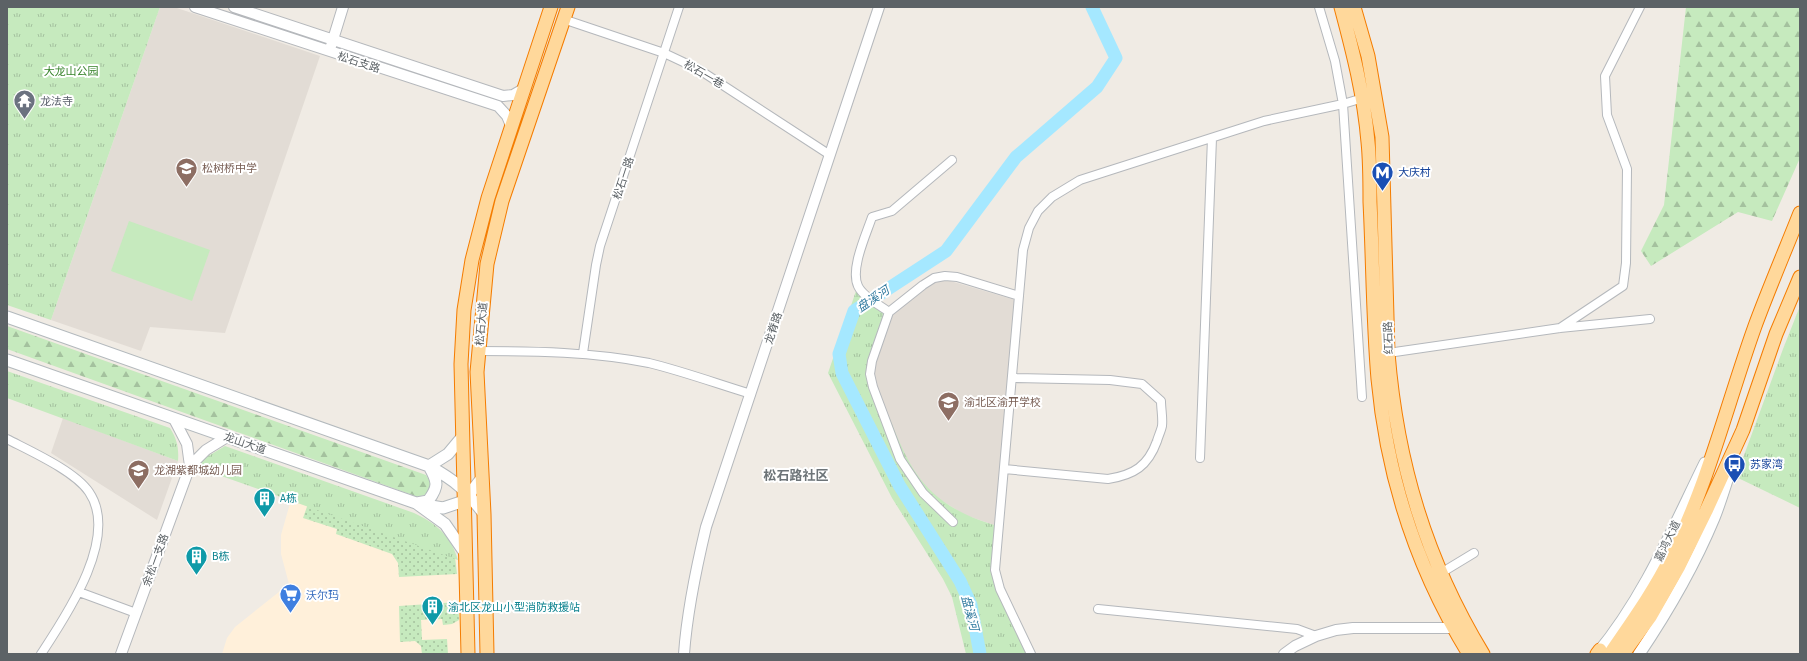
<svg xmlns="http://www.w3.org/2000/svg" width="1807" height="661" font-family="'Source Sans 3','Noto Sans SC',sans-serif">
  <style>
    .commercial { fill: #fff0da }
    .education { fill: #e2dcd5 }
    .grass { fill: url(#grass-dots) }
    .forest { fill: url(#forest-firs) }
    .park { fill: url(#park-tufts) }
    .garden { fill: #c6eabe }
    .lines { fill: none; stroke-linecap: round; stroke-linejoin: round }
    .river { stroke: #a5e8ff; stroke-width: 13 }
    .minor-casing { stroke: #b5b8bc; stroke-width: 10 }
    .tertiary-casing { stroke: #b5b8bc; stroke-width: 12 }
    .secondary-casing { stroke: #b3b9bd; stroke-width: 13 }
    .trunk-casing { stroke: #f47c00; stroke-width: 15 }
    .minor { stroke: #fff; stroke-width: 8 }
    .tertiary { stroke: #fff; stroke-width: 10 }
    .secondary { stroke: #fff; stroke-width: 11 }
    .trunk { stroke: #ffd89b; stroke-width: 13 }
    .labels { text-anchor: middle; stroke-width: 4; stroke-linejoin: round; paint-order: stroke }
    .street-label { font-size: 11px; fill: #5c6266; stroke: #fff }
    .park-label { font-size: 11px; fill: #38842c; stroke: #fff }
    .worship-label { font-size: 11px; fill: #5b616d; stroke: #fff; text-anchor: start }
    .education-label { font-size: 11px; fill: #785e54; stroke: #fff; text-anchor: start }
    .transit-label { font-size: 11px; fill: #164399; stroke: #fff; text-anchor: start }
    .culture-label { font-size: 11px; fill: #0d838f; stroke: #fff; text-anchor: start }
    .shop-label { font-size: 11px; fill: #366cbe; stroke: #fff; text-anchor: start }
    .water-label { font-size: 12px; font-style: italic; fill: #307a9f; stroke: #fff }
    .quarter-label { font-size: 13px; font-weight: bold; fill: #6d7478; stroke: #fff }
  </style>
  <defs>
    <pattern id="grass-dots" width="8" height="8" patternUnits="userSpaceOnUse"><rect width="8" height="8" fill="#c6eabe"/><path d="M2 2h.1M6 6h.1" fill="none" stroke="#a4c19e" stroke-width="1.8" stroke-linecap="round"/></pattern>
    <pattern id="forest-firs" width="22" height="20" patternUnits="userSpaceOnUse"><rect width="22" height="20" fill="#c6eabe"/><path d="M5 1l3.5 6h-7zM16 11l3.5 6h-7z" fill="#a4c19e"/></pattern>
    <pattern id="park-tufts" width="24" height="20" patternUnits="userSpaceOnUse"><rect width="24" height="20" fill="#c6eabe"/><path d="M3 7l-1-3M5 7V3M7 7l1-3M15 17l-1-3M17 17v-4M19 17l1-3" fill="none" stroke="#a4c19e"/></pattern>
  </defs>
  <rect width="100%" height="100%" fill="#f0ebe4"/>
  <path class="commercial" d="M291 500 458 560 462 637 460 654H222L227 638 235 627 289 584 281 554V535Z"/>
  <path class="education" d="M160 7H174L320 56 225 333 150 327 141 351 51 320Z
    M947 280 1015 300 997 526 965 515 939 499 927 489 905 457 876 387 874 374 875 361 892 315 925 288 936 282Z
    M63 418 178 461 157 520 51 453Z"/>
  <path class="grass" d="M316 481 455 557 457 574 399 577 398 563 392 554 336 534 337 529 303 518Z
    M458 602 459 620 452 624 443 625 442 619 421 620 422 640 447 639 448 654H422L421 646 415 641 400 642 399 606Z"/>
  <path class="forest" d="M1686 7H1800V158L1772 221 1738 212 1651 266 1641 251 1664 205Z
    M7 326 426 475 431 483 427 494 418 497 7 349Z"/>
  <path class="park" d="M7 7H160L51 320 7 305Z
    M856 291 892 315C885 333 874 354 874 373 874 389 884 405 890 419 907 462 921 493 965 514 975 519 986 522 997 526L993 569 1028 654H966L952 597 943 579 892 498 828 373Z
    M1800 306V508L1736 477 1783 349Z
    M7 371 170 428C177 439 179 448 178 461L7 398Z
    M225 446 414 513C436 523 451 536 458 560L196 467 205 458Z"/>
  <path class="garden" d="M129 221 210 250 192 301 111 271Z"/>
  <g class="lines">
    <path class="river" d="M980 654 971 605 960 581 899 485 842 373 839 354 854 311 946 251 1016 157 1097 87 1116 58 1092 7"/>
    <defs>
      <path id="minor" d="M1319 7 1335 61 1343 104 1362 397
        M563 19 664 53 698 69 830 155
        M889 312C880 305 863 297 858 286 850 269 866 235 872 217L892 211 952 160
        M1560 328 1623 286 1626 263 1627 169 1607 115 1605 76 1640 7
        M478 351C536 351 592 352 649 363 682 371 718 384 751 394
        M583 353 596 265 600 246 679 7
        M1388 353 1560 328 1650 319
        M7 439C30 451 75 471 89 492 120 537 66 616 41 654
        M1200 458 1212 138
        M1004 469 1108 479C1134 475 1148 466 1157 441 1158 437 1161 431 1162 426 1163 418 1161 409 1161 401L1142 384 1110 380 1013 378
        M953 522 923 493 900 459 873 387 870 374 872 361 889 312 923 285 934 278 945 276 957 277 1019 296
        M1441 573 1474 553
        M79 592 136 613
        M1098 609 1297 629 1316 636
        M1031 654 1000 589 995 570 1023 250 1029 228 1038 211 1052 197 1080 180 1264 121 1343 104 1363 98"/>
      <path id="tertiary" d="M195 7 498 106 507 116 512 128
        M234 7 503 96 513 95 525 88
        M331 46 343 7
        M174 419 187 444 190 466
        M121 654 190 466 206 450 227 437
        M684 654C687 611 696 569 706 527L879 7
        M1284 654 1295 646 1316 636 1336 630 1353 628H1453"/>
      <path id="secondary" d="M7 317 429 466 448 454 463 436
        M7 360 416 503 445 524 465 553
        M429 466C456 481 465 489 484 514
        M417 503 428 501C439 486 438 482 429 466
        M419 504 443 508 464 501 482 478
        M1597 654C1644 598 1673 528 1705 463
        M1639 654C1668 611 1694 566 1714 518 1720 503 1725 486 1730 471"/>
      <path id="trunk" d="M1341 7C1353 52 1364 95 1368 142 1370 161 1370 182 1370 202 1373 261 1373 321 1378 379 1387 477 1418 571 1469 654
        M1354 7 1368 56 1382 137 1388 353C1397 463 1426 560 1483 654
        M468 654 461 364 464 310 472 260 488 198 551 7
        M487 654 484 514 477 372 487 264 502 201 568 7
        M1597 654 1600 650
        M1610 654C1631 623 1653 593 1670 559 1708 485 1727 404 1755 326 1769 288 1785 251 1800 213
        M1623 654 1650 617 1679 566 1706 511 1743 430 1776 334 1800 277"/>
    </defs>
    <use href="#minor" class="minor-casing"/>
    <use href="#tertiary" class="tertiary-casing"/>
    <use href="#secondary" class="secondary-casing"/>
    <use href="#trunk" class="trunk-casing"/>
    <use href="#minor" class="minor"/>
    <use href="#tertiary" class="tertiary"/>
    <use href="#secondary" class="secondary"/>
    <use href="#trunk" class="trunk"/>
  </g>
  <defs>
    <symbol id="temple-pin" viewBox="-11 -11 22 30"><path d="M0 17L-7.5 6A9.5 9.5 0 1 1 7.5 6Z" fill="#6b7280" stroke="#fff"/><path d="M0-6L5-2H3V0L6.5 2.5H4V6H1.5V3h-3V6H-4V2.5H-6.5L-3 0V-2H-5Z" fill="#fff"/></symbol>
    <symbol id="school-pin" viewBox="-11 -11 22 30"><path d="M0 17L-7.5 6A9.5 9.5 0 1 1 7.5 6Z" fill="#8d6e63" stroke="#fff"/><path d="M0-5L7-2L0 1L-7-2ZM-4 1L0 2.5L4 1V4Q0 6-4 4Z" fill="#fff"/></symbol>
    <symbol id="metro-pin" viewBox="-11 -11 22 30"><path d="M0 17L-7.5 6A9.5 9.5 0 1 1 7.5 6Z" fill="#1a4fb4" stroke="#fff"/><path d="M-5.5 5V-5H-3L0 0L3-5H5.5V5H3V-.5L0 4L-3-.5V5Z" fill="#fff"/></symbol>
    <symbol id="bus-pin" viewBox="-11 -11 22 30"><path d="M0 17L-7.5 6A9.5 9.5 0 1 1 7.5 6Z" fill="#1a4fb4" stroke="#fff"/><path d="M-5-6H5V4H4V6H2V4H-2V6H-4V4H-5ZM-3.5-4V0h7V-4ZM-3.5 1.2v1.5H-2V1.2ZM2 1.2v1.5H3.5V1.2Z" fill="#fff"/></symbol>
    <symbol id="building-pin" viewBox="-11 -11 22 30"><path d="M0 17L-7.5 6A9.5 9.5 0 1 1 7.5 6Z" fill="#0f9aa8" stroke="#fff"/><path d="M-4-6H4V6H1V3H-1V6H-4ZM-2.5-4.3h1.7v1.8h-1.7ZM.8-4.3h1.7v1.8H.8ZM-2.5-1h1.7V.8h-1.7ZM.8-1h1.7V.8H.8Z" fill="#fff"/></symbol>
    <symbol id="supermarket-pin" viewBox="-11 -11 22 30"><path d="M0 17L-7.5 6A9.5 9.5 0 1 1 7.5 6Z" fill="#3f7fe0" stroke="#fff"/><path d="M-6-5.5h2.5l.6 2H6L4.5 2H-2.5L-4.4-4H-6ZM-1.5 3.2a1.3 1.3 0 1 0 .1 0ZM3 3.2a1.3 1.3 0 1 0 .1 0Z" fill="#fff"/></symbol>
  </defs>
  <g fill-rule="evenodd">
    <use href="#temple-pin" x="12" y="88" width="25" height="34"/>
    <use href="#school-pin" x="174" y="156" width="25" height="34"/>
    <use href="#metro-pin" x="1370" y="160" width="25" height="34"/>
    <use href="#school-pin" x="936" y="390" width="25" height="34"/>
    <use href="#bus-pin" x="1722" y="452" width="25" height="34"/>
    <use href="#school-pin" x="126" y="458" width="25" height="34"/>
    <use href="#building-pin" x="252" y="486" width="25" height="34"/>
    <use href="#building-pin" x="184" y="544" width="25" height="34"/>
    <use href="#supermarket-pin" x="278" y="582" width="25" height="34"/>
    <use href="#building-pin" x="420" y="594" width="25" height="34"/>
  </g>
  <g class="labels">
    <g class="street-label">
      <text transform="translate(359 62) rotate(18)" y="4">松石支路</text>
      <text transform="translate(704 74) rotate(30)" y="4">松石一巷</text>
      <text transform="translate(623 178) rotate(-72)" y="4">松石一路</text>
      <text transform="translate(481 324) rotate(-85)" y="4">松石大道</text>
      <text transform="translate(773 328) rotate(-72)" y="4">龙脊路</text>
      <text transform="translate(1388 338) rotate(-92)" y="4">红石路</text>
      <text transform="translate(245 443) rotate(19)" y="4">龙山大道</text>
      <text transform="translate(1667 541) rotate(-64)" y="4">嘉鸿大道</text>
      <text transform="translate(155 560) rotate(-70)" y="4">余松一支路</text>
    </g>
    <g class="park-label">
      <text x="71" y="75">大龙山公园</text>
    </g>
    <g class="worship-label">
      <text x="40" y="105">龙法寺</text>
    </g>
    <g class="education-label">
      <text x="202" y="172">松树桥中学</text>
      <text x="964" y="406">渝北区渝开学校</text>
      <text x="154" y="474">龙湖紫都城幼儿园</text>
    </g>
    <g class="transit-label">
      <text x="1398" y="176">大庆村</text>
      <text x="1750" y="468">苏家湾</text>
    </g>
    <g class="culture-label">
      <text x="280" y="502">A栋</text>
      <text x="212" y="560">B栋</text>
      <text x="448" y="611">渝北区龙山小型消防救援站</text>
    </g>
    <g class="shop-label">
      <text x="306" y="599">沃尔玛</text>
    </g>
    <g class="water-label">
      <text transform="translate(873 299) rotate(-34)" y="4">盘溪河</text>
      <text transform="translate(970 613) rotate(75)" y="4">盘溪河</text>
    </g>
    <g class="quarter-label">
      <text x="796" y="480">松石路社区</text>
    </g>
  </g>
  <rect width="1807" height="661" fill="none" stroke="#5c6266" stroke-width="16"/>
</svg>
